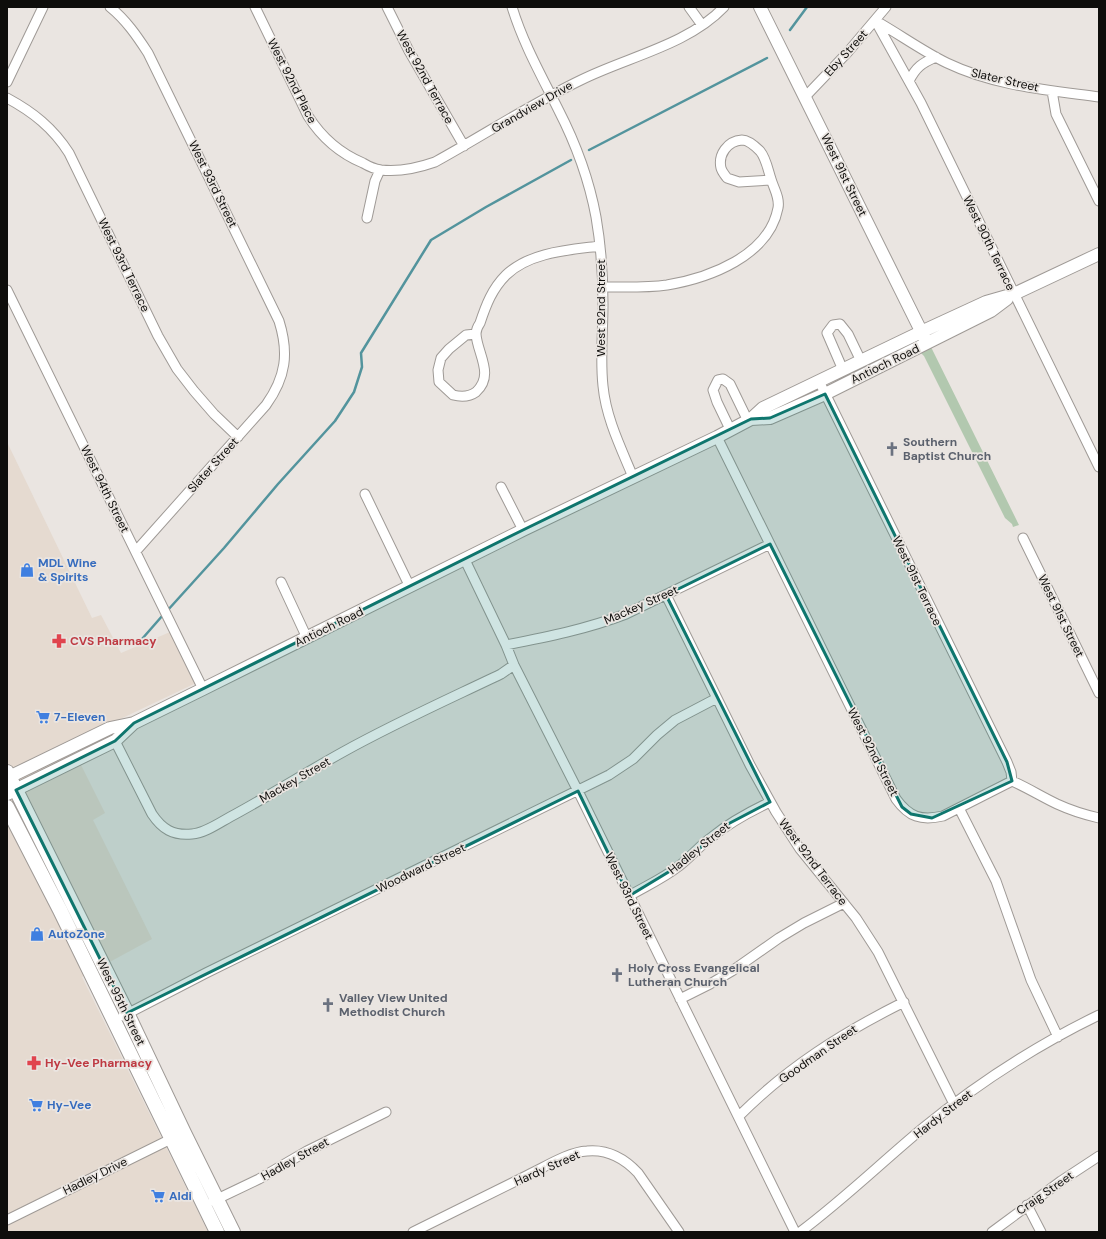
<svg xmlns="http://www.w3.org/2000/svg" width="1106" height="1239" font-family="'DM Sans',sans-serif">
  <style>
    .built { fill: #e5dad0 }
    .green { fill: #b2c8af }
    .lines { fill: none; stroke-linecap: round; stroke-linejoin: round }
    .stream { stroke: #53949d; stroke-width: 2.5 }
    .street-casing { stroke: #9f9a96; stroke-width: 11 }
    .secondary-casing { stroke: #9f9a96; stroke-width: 14 }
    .primary-casing { stroke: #9f9a96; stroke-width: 16 }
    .street { stroke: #fff; stroke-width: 9 }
    .secondary { stroke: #fff; stroke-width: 12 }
    .primary { stroke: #fff; stroke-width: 14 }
    .marked { fill: #0f766e; fill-opacity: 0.2; stroke: #0f766e; stroke-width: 3; stroke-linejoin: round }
    .labels { text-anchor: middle; stroke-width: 3.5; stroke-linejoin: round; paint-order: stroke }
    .street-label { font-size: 12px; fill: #0e0d0b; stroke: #eae5e1 }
    .worship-label { font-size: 12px; font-weight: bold; fill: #5b616d; stroke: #eae5e1; text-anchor: start }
    .shop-label { font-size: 12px; font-weight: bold; fill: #366cbe; stroke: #eae5e1; text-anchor: start }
    .health-label { font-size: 12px; font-weight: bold; fill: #be3a42; stroke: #eae5e1; text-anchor: start }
  </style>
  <rect width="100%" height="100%" fill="#eae5e1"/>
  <path class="built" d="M7 442 92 618 101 615 121 653 170 632 196 683 70 743 105 813 93 820 152 939 82 977 208 1232H7Z"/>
  <path class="green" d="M930 345 1019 525 1013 527 1012 524 1005 518 924 356 919 351Z"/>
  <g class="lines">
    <path class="stream" d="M790 30 807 7
      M589 150 767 58
      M167 611 224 548 278 484 335 421 354 392 362 367 361 353 431 240 486 207 571 160
      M142 639 163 615"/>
    <defs>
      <path id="street" d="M110 7C126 20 137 36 148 53L279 321C289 353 286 377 266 405L136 551
        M255 7 308 116C322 138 339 153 363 163 368 166 375 169 381 170 399 172 418 168 435 162 484 135 531 104 581 80 627 57 688 45 724 7
        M387 7 409 51 464 146
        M512 7C523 43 541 75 558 109 575 142 589 179 596 217 601 246 603 275 603 304 603 331 600 359 603 386 606 418 621 448 633 477
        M689 7 702 25
        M875 20 921 103 1099 467
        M876 21C899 34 924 52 947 63 995 86 1047 90 1099 97
        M909 81C916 67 922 63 936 57
        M7 82 43 7
        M1052 91 1056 114 1099 201
        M805 97 847 53 886 7
        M7 98C33 112 53 128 69 153L158 336 177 369 194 391 214 414 238 437
        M367 218 375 181 380 170
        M603 287C624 287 646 288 667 285 709 278 769 256 778 208 780 198 774 189 771 179 768 170 766 158 760 151 756 147 748 140 742 140 727 141 718 155 721 168 722 172 725 175 727 178L739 182 771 180
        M7 290 203 689
        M476 334 466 335 449 349 441 358 438 370 439 382 453 395C461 397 469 397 476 392 495 375 477 353 476 334 476 331 478 326 480 323 486 305 492 289 506 275 530 252 569 250 600 246
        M843 370 827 333 833 325 840 324 848 334 861 361
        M819 381 1007 762 1011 772 1012 781
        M730 429 717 402 713 390 718 380 723 379 730 384 748 421
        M717 437 896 799C909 817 921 821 943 816L1012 781C1028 788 1042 797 1057 804 1070 810 1086 815 1099 818
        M501 487 523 530
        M365 494 410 587
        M1023 538 1099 693
        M465 560 506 645 514 665 578 791 795 1232
        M281 582 307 638
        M666 595 750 765 776 812 800 849 856 918 878 952 954 1104
        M506 645C547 637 587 629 626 614L770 544
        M115 741 152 814C162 829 173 836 192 834 205 833 219 823 230 817 269 796 305 773 343 752 395 723 449 699 501 674L514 665
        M959 808 996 881 1031 980 1058 1037
        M629 896C646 886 664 878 679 866 691 857 700 845 712 837 730 822 749 812 770 802
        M680 999 710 984 732 971 779 938 804 923 844 903
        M123 1016 206 973 609 775 633 759 657 735 675 720 717 698
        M739 1116C788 1067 842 1033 904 1002
        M213 1201 259 1179 307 1151 386 1112
        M1027 1205 1041 1232
        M7 1220 175 1137
        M413 1232C451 1213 490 1194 528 1175 545 1167 568 1152 587 1151 608 1149 624 1158 638 1173L679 1232
        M800 1232C843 1200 882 1162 923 1128 977 1084 1037 1045 1099 1015
        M992 1232 1061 1181 1099 1156"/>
      <path id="secondary" d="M760 7 927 343
        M751 419 770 418 825 394 991 311 1007 299
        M7 778 110 728 134 723 203 689 523 530 717 437 751 419 763 408 921 332 986 302 1014 294 1099 254
        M7 794 115 741 134 723"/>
      <path id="primary" d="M7 772 127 1013 184 1133 233 1232
        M7 807 60 910 217 1232"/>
    </defs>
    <use href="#street" class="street-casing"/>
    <use href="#secondary" class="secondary-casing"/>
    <use href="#primary" class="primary-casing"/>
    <use href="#street" class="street"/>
    <use href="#secondary" class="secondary"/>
    <use href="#primary" class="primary"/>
  </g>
  <path class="marked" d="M825 394 1007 762 1012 781 932 818 911 814 902 807 770 544 666 595 770 802 728 824 680 865 629 896 578 791 127 1013 16 790 115 741 134 723 523 530 751 419 770 418Z"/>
  <defs>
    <symbol id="church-bare" viewBox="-9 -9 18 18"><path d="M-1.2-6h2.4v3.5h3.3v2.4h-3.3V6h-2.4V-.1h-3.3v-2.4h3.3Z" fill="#6b7280" stroke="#eae5e1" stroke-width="2.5" paint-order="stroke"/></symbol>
    <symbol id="shop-bare" viewBox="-9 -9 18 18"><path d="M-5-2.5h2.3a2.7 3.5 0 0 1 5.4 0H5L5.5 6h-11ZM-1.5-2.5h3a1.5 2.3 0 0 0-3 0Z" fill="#3f7fe0" stroke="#eae5e1" stroke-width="2.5" paint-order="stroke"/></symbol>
    <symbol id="pharmacy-bare" viewBox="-9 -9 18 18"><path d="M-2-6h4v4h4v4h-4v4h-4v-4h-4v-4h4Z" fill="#e0444e" stroke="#eae5e1" stroke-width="2.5" paint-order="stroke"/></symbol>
    <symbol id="supermarket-bare" viewBox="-9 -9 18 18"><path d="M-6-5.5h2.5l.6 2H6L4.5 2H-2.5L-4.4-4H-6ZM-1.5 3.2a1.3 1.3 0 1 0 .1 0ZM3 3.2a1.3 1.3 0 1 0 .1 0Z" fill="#3f7fe0" stroke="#eae5e1" stroke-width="2.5" paint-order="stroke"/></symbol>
  </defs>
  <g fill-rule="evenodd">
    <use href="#church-bare" x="882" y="439" width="20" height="20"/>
    <use href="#shop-bare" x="17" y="560" width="20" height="20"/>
    <use href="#pharmacy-bare" x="49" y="631" width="20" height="20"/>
    <use href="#supermarket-bare" x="33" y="707" width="20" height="20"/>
    <use href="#shop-bare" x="27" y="924" width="20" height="20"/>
    <use href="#church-bare" x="607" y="965" width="20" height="20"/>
    <use href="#church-bare" x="318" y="995" width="20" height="20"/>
    <use href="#pharmacy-bare" x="24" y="1053" width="20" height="20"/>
    <use href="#supermarket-bare" x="26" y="1095" width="20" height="20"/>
    <use href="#supermarket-bare" x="148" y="1186" width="20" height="20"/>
  </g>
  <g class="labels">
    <g class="street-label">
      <text transform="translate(846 53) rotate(-48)" y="4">Eby Street</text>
      <text transform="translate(425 77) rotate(61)" y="4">West 92nd Terrace</text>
      <text transform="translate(1005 80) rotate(13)" y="4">Slater Street</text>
      <text transform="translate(292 81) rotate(63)" y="4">West 92nd Place</text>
      <text transform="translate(532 107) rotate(-30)" y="4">Grandview Drive</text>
      <text transform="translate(844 175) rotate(64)" y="4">West 91st Street</text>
      <text transform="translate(213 184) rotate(64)" y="4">West 93rd Street</text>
      <text transform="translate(989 243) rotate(64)" y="4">West 90th Terrace</text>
      <text transform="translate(124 265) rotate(64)" y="4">West 93rd Terrace</text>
      <text transform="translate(601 308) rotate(-90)" y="4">West 92nd Street</text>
      <text transform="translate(885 364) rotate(-26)" y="4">Antioch Road</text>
      <text transform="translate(213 465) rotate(-48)" y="4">Slater Street</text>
      <text transform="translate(105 489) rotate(64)" y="4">West 94th Street</text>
      <text transform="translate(917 581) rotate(64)" y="4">West 91st Terrace</text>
      <text transform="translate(641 605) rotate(-24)" y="4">Mackey Street</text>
      <text transform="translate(1061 616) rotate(64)" y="4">West 91st Street</text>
      <text transform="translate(329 627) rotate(-26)" y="4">Antioch Road</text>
      <text transform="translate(873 752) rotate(63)" y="4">West 92nd Street</text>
      <text transform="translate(295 780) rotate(-30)" y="4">Mackey Street</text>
      <text transform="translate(699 848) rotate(-39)" y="4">Hadley Street</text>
      <text transform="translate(813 862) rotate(53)" y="4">West 92nd Terrace</text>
      <text transform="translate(421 868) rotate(-26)" y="4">Woodward Street</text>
      <text transform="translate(629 896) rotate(64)" y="4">West 93rd Street</text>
      <text transform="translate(121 1002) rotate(64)" y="4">West 95th Street</text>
      <text transform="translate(818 1054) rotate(-35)" y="4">Goodman Street</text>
      <text transform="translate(943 1114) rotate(-38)" y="4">Hardy Street</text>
      <text transform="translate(295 1159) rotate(-29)" y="4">Hadley Street</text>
      <text transform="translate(547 1168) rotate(-24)" y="4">Hardy Street</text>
      <text transform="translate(95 1176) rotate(-26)" y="4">Hadley Drive</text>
      <text transform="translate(1045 1193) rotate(-35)" y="4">Craig Street</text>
    </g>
    <g class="worship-label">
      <text x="903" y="446">Southern<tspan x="903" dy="14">Baptist Church</tspan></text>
      <text x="628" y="972">Holy Cross Evangelical<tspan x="628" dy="14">Lutheran Church</tspan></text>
      <text x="339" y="1002">Valley View United<tspan x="339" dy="14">Methodist Church</tspan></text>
    </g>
    <g class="shop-label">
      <text x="38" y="567">MDL Wine<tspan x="38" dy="14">&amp; Spirits</tspan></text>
      <text x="54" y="721">7-Eleven</text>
      <text x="48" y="938">AutoZone</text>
      <text x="47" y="1109">Hy-Vee</text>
      <text x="169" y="1200">Aldi</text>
    </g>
    <g class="health-label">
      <text x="70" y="645">CVS Pharmacy</text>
      <text x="45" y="1067">Hy-Vee Pharmacy</text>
    </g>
  </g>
  <rect width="1106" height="1239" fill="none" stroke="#0e0d0b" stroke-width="16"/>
</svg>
